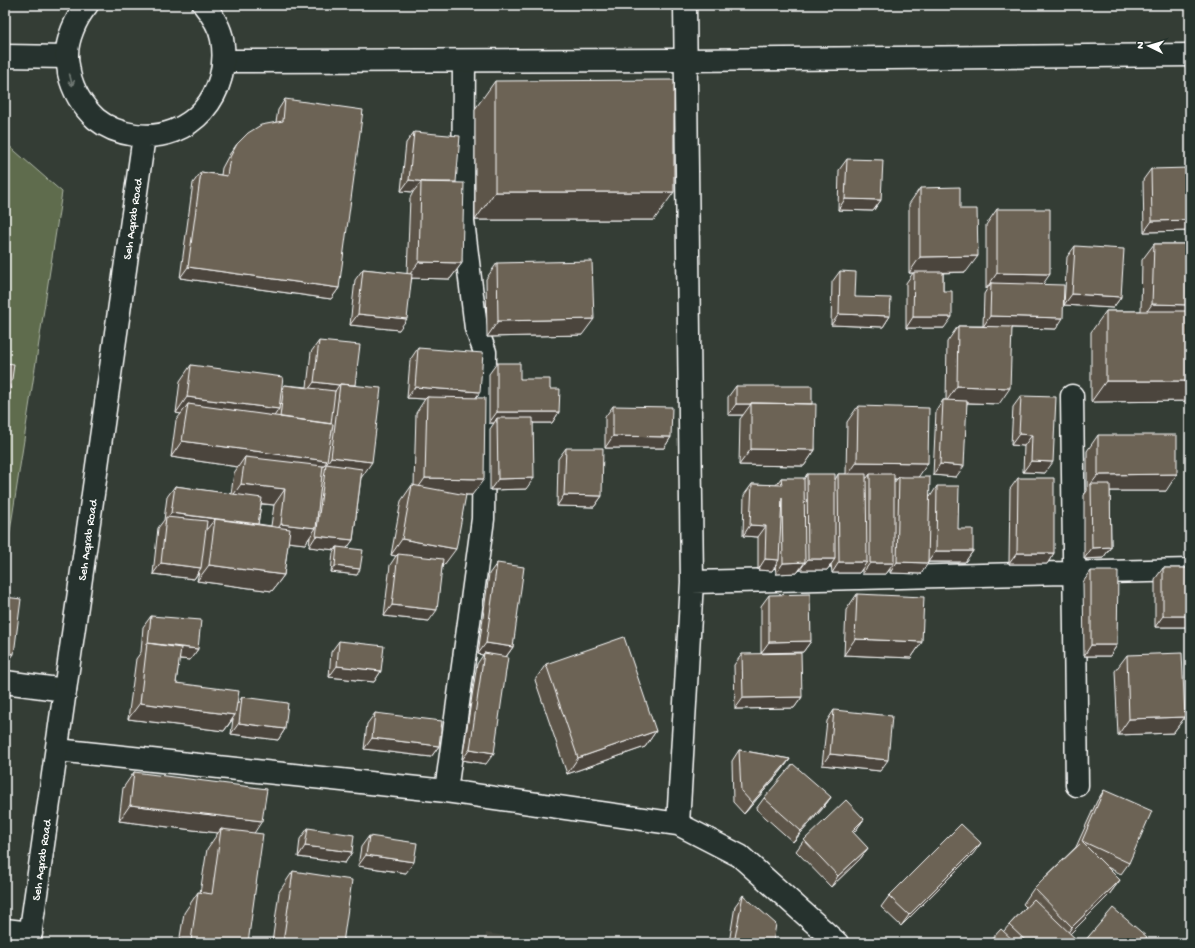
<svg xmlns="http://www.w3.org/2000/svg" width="1195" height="948" font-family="'Gochi Hand',sans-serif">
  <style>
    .built { fill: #45483f }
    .green { fill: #5e6c4d; stroke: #aeb6a6 }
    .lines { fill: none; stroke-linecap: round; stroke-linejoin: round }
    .minor-casing { stroke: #fff; stroke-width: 25 }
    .major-casing { stroke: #fff; stroke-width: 25 }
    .highway-casing { stroke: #fff; stroke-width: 25 }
    .minor { stroke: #26332d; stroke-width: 22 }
    .major { stroke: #26332d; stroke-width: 22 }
    .highway { stroke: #26332d; stroke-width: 22 }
    .wall { fill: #5d5549; stroke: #fff; fill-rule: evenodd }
    .shaded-wall { fill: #4c453c; stroke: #fff }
    .building { fill: #6c6355; stroke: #fff }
    .oneway { stroke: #727a76 }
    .labels { text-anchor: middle; stroke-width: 3; stroke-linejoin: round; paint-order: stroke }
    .street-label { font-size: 12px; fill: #fff; stroke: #26332d }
  </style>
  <rect width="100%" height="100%" fill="#343d35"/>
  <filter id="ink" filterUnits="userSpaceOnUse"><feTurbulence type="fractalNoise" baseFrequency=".025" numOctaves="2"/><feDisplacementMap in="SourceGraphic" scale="8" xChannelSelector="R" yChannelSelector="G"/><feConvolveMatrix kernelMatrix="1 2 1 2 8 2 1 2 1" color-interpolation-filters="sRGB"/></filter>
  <g filter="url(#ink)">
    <path class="built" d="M486 933 546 943H485Z"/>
    <path class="green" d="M5 145H8L62 192 5 564Z"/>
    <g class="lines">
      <defs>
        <path id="minor" d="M5 56 67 57
          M1072 396 1077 785
          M692 582 1190 570
          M5 682 65 690
          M57 750 446 791 678 824 740 856 837 943
          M446 791 483 519 485 352 476 328 463 221 464 61
          M678 824 692 582 685 5
          M5 930 31 933"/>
        <path id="major" d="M224 61 685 60 1190 55"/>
        <path id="highway" d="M87 5C76 18 66 40 67 58 67 63 69 68 69 73 73 91 82 106 96 119 107 128 121 133 135 135 191 143 232 93 222 39 220 27 212 15 204 5
          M29 943 144 136"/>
      </defs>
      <use href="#minor" class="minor-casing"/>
      <use href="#major" class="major-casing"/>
      <use href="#highway" class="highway-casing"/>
      <use href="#minor" class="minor"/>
      <use href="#major" class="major"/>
      <use href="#highway" class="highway"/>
    </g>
    <path class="wall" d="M495 81 654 220H475V109Z
      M285 99 339 288 331 299 180 278 193 183 201 172 221 175 222 168 229 155 237 144 276 122 278 110Z
      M414 132 456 182 462 263 450 279 412 278 399 330 350 325 355 280 363 269 407 274 410 198 413 192 401 191 406 143Z
      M847 159 881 200 873 211 838 210 839 170Z
      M1151 169 1190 231 1144 232 1143 180Z
      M920 188 960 209 966 272 943 273V291L944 328H906V283L913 273H909V204Z
      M997 209 1050 274 1042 284 1056 329 1012 328 999 404 967 403 956 477 933 475 936 411 943 400H946L947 342 958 326H983L984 294 987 289H986V225Z
      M1154 244H1190V401L1091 402V332L1106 311H1141L1142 260Z
      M1075 246 1121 297 1113 308 1064 305 1067 257Z
      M497 263 582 335 487 337 486 279Z
      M840 271 855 297 890 316 883 327 831 325 832 282Z
      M319 341 355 385 361 477 353 540 347 548 357 575 331 572 333 553 335 550 309 547 310 537 305 544 288 542 284 575 272 591 197 581 199 572 194 579 153 574 158 528 164 520 167 497 175 486 231 494 234 473 238 467 171 457 176 420 181 414 176 413 180 381 191 365 282 389 284 385 307 387 311 352ZM261 504 274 505 271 526 258 524Z
      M418 348 480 392 475 398 472 495H465L444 565 443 564 429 621 384 616 390 565 396 556 391 555 401 501 412 485 414 486 416 413 425 399 407 398 410 360Z
      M497 363 520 379 550 389 559 412 552 423H533L526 489 490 490V429L494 423H489V374Z
      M736 386 812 404 815 450 804 466 739 465 740 419 743 415H728V397Z
      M1021 396 1045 473 1023 472 1024 446 1011 445 1013 407Z
      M613 406 671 437 664 448H605V417Z
      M858 406 918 477 930 497 937 486 958 529 973 551 965 562H928L921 574 890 573V569L886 574H862V569L859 573H832L831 564 827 570H800L797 573 776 574 775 565 772 571 758 570V537L743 536 744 495 752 484 776 485 781 478 804 479 807 474 835 480 838 474H846L847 422ZM894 479H897L894 483Z
      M1098 435 1166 491H1110L1111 547 1103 558 1084 559V495L1087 491V451Z
      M566 448 602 496 594 507 557 506 558 459Z
      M1018 478 1054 553 1047 564H1009L1010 489Z
      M497 563 513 647 506 657 486 764 462 760 477 664 483 655 478 654 489 574Z
      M1163 568H1190V627H1155V579Z
      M1091 571 1117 645 1110 656H1084L1083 582Z
      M857 594 922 642 911 658 844 655 846 610Z
      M769 595 811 641 803 652 761 653V606Z
      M151 616 198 649 190 660 179 659 176 683 237 704 242 697 285 729 278 740 231 734 233 719 224 731 128 719 136 659 141 652 143 627Z
      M339 641 381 671 374 682 329 677 331 652Z
      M742 654 802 697 794 708 735 709 734 665Z
      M1127 655 1185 717 1173 733 1118 735 1115 671Z
      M546 664 656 731 645 747 567 774 535 680Z
      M834 710 880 771 822 765 827 721Z
      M375 713 439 746 431 757 364 749 367 724Z
      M739 750 790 759 782 770 744 814 733 802 732 761Z
      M134 772 254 833 248 943H179L184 913 198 892 200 893 207 849 218 833 119 821 123 788Z
      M1104 790 1129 863 1121 874 1107 867 1120 880 1108 896 1070 934 1080 943H988L1004 931 1009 925 1026 907 1023 904 1034 888 1076 847 1097 801Z
      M831 797 823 808 793 842 756 809 764 798Z
      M864 819 856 830 853 833 868 848 860 859 831 887 796 851 804 840Z
      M308 828 352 852 345 863 298 857 300 839Z
      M369 836 406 873 358 866 361 847Z
      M973 854 901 926 881 907 889 896Z
      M293 871 343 943H272L279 892Z
      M743 895 773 943H729L735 906Z"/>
    <path class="shaded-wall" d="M409 180 455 185 421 182 413 192 401 191Z
      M495 192H674L654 220H475Z
      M845 199 881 200 873 211 838 210Z
      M1190 220V231L1144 232 1152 221Z
      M978 256 966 272 909 273 920 257Z
      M419 262 462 263 450 279 407 278Z
      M188 267 339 288 331 299 180 278Z
      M997 273 1050 274 1039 290 991 283 987 289H986Z
      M1072 294 1121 297 1113 308 1064 305Z
      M1152 304 1190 305V321L1141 320Z
      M358 314 407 319 399 330 350 325Z
      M839 314 890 316 883 327 831 325Z
      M990 316 1063 318 1056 329 983 327Z
      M913 317H952L944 328H906Z
      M594 319 582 335 487 337 498 321Z
      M1106 381H1190V401L1091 402Z
      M314 382 339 385 332 396 306 393Z
      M957 386 1010 388 999 404 946 402Z
      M415 387 480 392 472 403 427 397 425 399 407 398Z
      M5 393 10 394 6 399H5Z
      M187 397 279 409 268 425 188 404 181 414 176 413Z
      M736 404H751L743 415H728Z
      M497 412H559L552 423H497V418L494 423H489Z
      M1019 434 1032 435 1024 446 1011 445Z
      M613 436 671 437 664 448H605Z
      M182 441 327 461 316 477 245 457 238 467 171 457Z
      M751 449 815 450 804 466 739 465Z
      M331 457 372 462 361 478 326 465Z
      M1031 461 1053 462 1045 473 1023 472Z
      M857 462 928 463 917 479 899 477 897 479 870 478V474L867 478H846Z
      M940 464 964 466 956 477 933 475Z
      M1177 474 1166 491H1092L1091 484 1098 475Z
      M425 478 484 479 472 495 414 494Z
      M534 478 526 489 490 490 498 479Z
      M241 484 285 489 274 505 230 500Z
      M564 495 602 496 594 507 557 506Z
      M171 513 215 519 207 529 165 524 166 520Z
      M281 524 316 528 305 544 270 540Z
      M750 525 766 526 758 537 743 536Z
      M316 536 353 540 345 551 337 547 335 550 309 547Z
      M402 539 456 549 444 565 398 556V554L396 556 391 555Z
      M1111 547 1103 558 1084 559 1092 548Z
      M936 551H973L965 562H928Z
      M1017 553H1054L1047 564H1009Z
      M765 559 779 560 772 571 758 570Z
      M808 559H835L827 570H800Z
      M805 562 797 573 776 574 783 563Z
      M839 562H867L859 573H832Z
      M897 562 928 563 921 574 890 573Z
      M161 563 201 568 194 579 153 574Z
      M870 563H894L886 574H862Z
      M209 565 284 575 272 591 197 581Z
      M335 566 360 569 357 575 331 572Z
      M392 605 437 610 429 621 384 616Z
      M1163 616H1190V627H1155Z
      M855 639 922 642 911 658 844 655Z
      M811 641 803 652 761 653 769 642Z
      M486 643 513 647 505 658 484 653 483 655 478 654Z
      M148 644 198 649 190 660 146 655Z
      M1091 645H1117L1110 656H1084Z
      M5 653 14 654 6 665H5Z
      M337 666 381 671 374 682 329 677Z
      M802 697 794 708 735 709 743 698Z
      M140 703 235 715 224 731 128 719Z
      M1185 717 1173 733 1118 735 1129 719Z
      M239 723 285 729 278 740 231 734Z
      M656 731 645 747 567 774 578 758Z
      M372 738 439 746 431 757 364 749Z
      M470 749 494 753 486 764 462 760Z
      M830 754 888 760 880 771 822 765Z
      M790 759 782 770 744 814 752 803Z
      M831 797 823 808 793 842 801 831Z
      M130 805 262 821 251 838 221 829 218 833 119 821Z
      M864 819 856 830 844 842 852 831Z
      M981 843 973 854 901 926 909 915Z
      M305 846 352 852 345 863 298 857Z
      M868 848 860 859 831 887 838 876Z
      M366 855 414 862 406 873 358 866Z
      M1120 880 1108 896 1061 943 1072 927Z
      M191 941 203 943H190Z"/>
    <path class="building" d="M674 80V192H495V81Z
      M285 99 363 110 339 288 188 267 201 172 227 176 230 157 237 144 248 133 261 125 283 121Z
      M414 132 460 136 456 182H426L409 180Z
      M847 159 883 160 881 200 845 199Z
      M1190 168V220L1152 221 1151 169Z
      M421 182 464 183 462 263 419 262Z
      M960 187V209H977L978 256 920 257V188Z
      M997 209H1050V274L997 273Z
      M1154 244H1190V305L1152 304Z
      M1075 246 1124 249 1121 297 1072 294Z
      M592 261 594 319 498 321 497 263Z
      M363 269 412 274 407 319 358 314Z
      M840 271 856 272 855 297 891 298 890 316 839 314Z
      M914 272H943V291H952V317H913Z
      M991 283 1064 285 1063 318 990 316Z
      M1106 311H1190V381H1106Z
      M958 326 1012 327 1010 388 957 386Z
      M319 341 360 345 355 385 340 384 339 385 314 382Z
      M418 348 483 353 480 392 415 387Z
      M5 363 14 364 10 394 5 393Z
      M497 363H520V379H550V389H560L559 412H497Z
      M191 365 283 377 279 409 187 397Z
      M340 384 381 388 372 462 331 457Z
      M284 385 335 391 331 424 280 417Z
      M736 386H812V404L751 403V404H736Z
      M1021 396 1056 397 1053 462 1031 461 1032 435 1019 434Z
      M427 397 485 398 484 479 425 478Z
      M943 400 967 401 964 466 940 464Z
      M751 403 816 404 815 450 751 449Z
      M188 404 333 424 327 461 182 441Z
      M613 406 672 407 671 437 613 436Z
      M858 406 929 408 928 463 857 462Z
      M497 418H533L534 478 498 479Z
      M1098 435H1177V474L1098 475Z
      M566 448H603L602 496 564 495Z
      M245 457 323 466 316 528 281 524 285 489 241 484Z
      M326 464 362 469 353 540 316 536Z
      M807 474H835V559H808Z
      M838 474H866L867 562H839Z
      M870 474H894V563H870Z
      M899 477H930L928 563 897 562Z
      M781 478H804L805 562 783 563 782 498 779 560 765 559 766 526 750 525 752 484 782 485Z
      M1018 478H1054V553H1017Z
      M1091 484H1110L1111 547 1092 548Z
      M412 485 466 495 456 549 402 539Z
      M175 486 262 498 258 524 171 513Z
      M937 486H959L958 529H973V551H936Z
      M166 517 207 521 201 568 161 563Z
      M215 519 290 529 284 575 209 565Z
      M337 547 363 550 360 569 335 566Z
      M398 554 443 559 437 610 392 605Z
      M497 563 524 567 513 647 486 643Z
      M1163 568H1190V616H1163Z
      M1091 571H1118L1117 645H1091Z
      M810 594 811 641 769 642V595Z
      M857 594 924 597 922 642 855 639Z
      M5 597 21 599 14 654 5 653Z
      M151 616 201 620 198 649 148 643Z
      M624 637 656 731 578 758 546 664Z
      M339 641 384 646 381 671 337 666Z
      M147 643 181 648 176 683 239 691 235 715 140 703Z
      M484 653 508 657 494 753 470 749Z
      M801 653 802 697 743 698 742 654Z
      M1182 653 1185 717 1129 719 1127 655Z
      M242 697 288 703 285 729 239 723Z
      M834 710 892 716 888 760 830 754Z
      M375 713 442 721 439 746 372 738Z
      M739 750 790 759 752 803 741 791Z
      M793 764 831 797 801 831 764 798Z
      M134 772 267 789 262 821 130 805Z
      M1104 790 1152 811 1129 863 1082 841Z
      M846 800 864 819 852 831 868 848 838 876 804 840Z
      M961 824 981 843 909 915 889 896Z
      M308 828 354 835 352 852 305 846Z
      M221 829 263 834 248 943H203L191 941 198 892 212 894Z
      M369 836 417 843 414 862 366 855Z
      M1082 842 1120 880 1072 927 1034 888Z
      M293 871 352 880 343 943H283Z
      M743 895 776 924 773 943H734Z
      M1034 899 1080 943H1028L1009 925Z
      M1113 908 1147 937 1142 943H1083Z
      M1001 929 1016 943H988Z"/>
    <defs><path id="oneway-shaft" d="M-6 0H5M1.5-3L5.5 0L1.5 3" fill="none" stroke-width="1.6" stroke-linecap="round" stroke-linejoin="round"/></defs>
    <use class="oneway" href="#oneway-shaft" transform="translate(71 80) rotate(76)"/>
  </g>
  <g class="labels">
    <g class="street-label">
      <text transform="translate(132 219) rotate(-82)" y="4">Seh Aqrab Road</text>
      <text transform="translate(87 540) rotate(-82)" y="4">Seh Aqrab Road</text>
      <text transform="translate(41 860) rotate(-82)" y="4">Seh Aqrab Road</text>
    </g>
  </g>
  <rect width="1195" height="948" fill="none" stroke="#26332d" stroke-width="20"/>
  <rect x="10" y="10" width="1175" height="928" fill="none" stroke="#fff" stroke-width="1.5" filter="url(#ink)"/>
  <g transform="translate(1149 46) rotate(275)" stroke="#26332d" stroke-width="3" paint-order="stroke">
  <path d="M0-3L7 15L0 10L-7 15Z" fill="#ffffff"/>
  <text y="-6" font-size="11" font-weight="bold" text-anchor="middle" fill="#ffffff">N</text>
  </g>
</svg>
